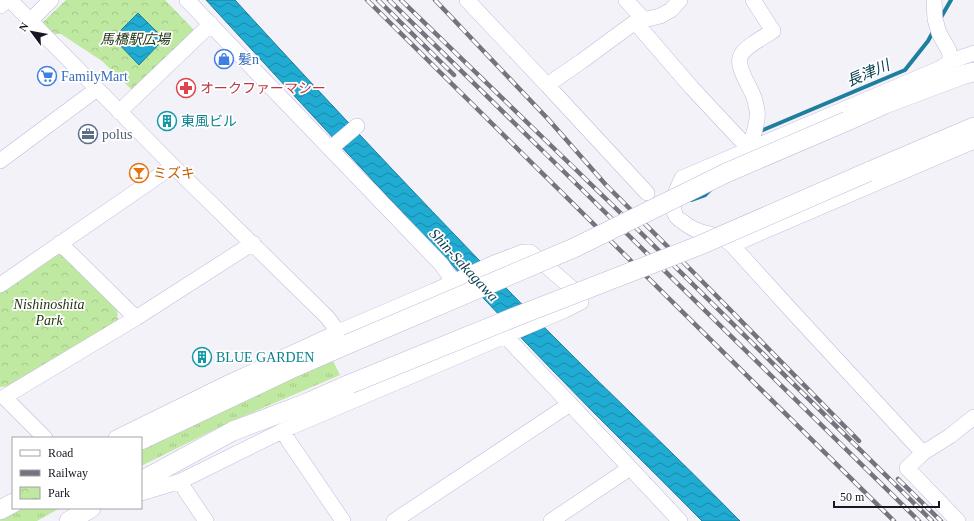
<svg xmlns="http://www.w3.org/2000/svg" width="974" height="521" font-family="'Times New Roman','Noto Sans JP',serif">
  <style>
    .grass { fill: url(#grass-tufts) }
    .park { fill: url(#park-crowns) }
    .water { fill: url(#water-waves); stroke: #1d7e9e }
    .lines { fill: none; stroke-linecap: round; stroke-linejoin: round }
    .stream { stroke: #1d7e9e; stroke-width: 4 }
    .minor-casing { stroke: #c0b9dc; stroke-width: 16 }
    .tertiary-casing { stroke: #c0b9dc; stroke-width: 20 }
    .minor { stroke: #fff; stroke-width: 15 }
    .tertiary { stroke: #fff; stroke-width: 19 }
    .rail-casing { stroke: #75737d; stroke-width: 4.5 }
    .rail { stroke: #fff; stroke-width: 3; stroke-dasharray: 9; stroke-linecap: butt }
    .tertiary-bridge-casing { stroke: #c0b9dc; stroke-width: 20; stroke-linecap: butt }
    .tertiary-bridge { stroke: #fff; stroke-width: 19 }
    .labels { text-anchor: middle; stroke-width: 3.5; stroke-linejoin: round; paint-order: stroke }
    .park-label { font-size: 14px; font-style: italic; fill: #233614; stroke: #fff }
    .shop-label { font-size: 14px; fill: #366cbe; stroke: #fff; text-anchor: start }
    .health-label { font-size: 14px; fill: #be3a42; stroke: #fff; text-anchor: start }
    .culture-label { font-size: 14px; fill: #0d838f; stroke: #fff; text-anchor: start }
    .service-label { font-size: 14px; fill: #4e5e75; stroke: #fff; text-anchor: start }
    .food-label { font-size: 14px; fill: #c56008; stroke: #fff; text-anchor: start }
    .water-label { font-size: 15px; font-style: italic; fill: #074051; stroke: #fff }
  </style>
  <defs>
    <pattern id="grass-tufts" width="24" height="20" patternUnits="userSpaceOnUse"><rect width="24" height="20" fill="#bfe9a1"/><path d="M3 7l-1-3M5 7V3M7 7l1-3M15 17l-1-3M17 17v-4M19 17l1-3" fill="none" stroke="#a4c78a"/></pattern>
    <pattern id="park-crowns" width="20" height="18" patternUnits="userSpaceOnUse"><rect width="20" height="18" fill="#bfe9a1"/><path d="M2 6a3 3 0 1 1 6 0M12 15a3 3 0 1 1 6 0" fill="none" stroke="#a4c78a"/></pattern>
    <pattern id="water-waves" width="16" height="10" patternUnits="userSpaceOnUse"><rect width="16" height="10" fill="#1fabd2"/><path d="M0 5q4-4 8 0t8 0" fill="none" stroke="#1a8aaa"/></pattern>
  </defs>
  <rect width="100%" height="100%" fill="#f3f2f9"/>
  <path class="grass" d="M333 361 340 375 230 422 141 466V447L288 380Z
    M21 508H60L37 521H0V519Z"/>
  <path class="park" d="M66 0H165L197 33 132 90 102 61 70 40 61 34H53L42 23Z
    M56 254H62L117 308 118 322 12 386 0 387V293Z"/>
  <path class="water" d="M206 0H235C339 114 445 226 553 336 615 399 679 458 740 521H702C653 471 603 423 554 372 436 250 321 125 206 0Z
    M138 13 164 39 139 65 113 38Z"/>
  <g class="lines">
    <path class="stream" d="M940 19 951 0
      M763 130 905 70 928 41 934 30
      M691 200 705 195 711 189"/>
    <defs>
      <path id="minor" d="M10 0 173 166 328 318 338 332
        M187 0 441 264 454 282
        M467 0 547 85
        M626 0 644 20
        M30 21 51 0
        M635 22 692 88 749 149C752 137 759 123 757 110 756 105 755 99 753 95 749 85 735 65 741 55 745 47 765 36 773 31L753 0
        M951 61 974 53
        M119 112 211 24
        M331 148 357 126
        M0 161 97 89
        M647 193 547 85 582 61 635 22 660 16 671 10 680 0
        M60 243 136 318
        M732 245 974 141
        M0 285 173 166
        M505 336 570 404 680 521
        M284 430 288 440 343 521
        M45 438 4 397 136 318 253 243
        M116 438 230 382 338 332 434 291 494 263 523 252H530L581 296V302L565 310 505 336 284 430 181 481 141 493
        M923 453 790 309 732 245C719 234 714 236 699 231 692 229 688 226 683 222 680 220 677 218 676 216 669 204 677 189 682 178L941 68 951 61 949 51 939 33 935 19 934 0
        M181 481 185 490 206 521
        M394 521 570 404
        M551 521 630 468
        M958 521 907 468 923 453 950 436 974 417"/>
      <path id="tertiary" d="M0 4 4 0
        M847 121 885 104 962 75 974 72
        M868 172 974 127
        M141 440 295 367 348 344
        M141 481 233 431 307 403 350 384
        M0 510 13 503
        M69 521 91 508"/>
    </defs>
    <use href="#minor" class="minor-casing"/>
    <use href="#tertiary" class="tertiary-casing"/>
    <use href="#minor" class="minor"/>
    <use href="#tertiary" class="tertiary"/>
    <defs>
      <path id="rail" d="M367 0 894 521
        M378 0 454 75
        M389 0 552 160 919 521
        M401 0 635 227 932 521
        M435 0 548 119 606 185 694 273 859 441
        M898 479 941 521"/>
    </defs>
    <use href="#rail" class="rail-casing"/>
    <use href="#rail" class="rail"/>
    <defs>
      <path id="tertiary-bridge" d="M348 344 576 247 726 173 847 121
        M350 384 520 315 698 246 868 172"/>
    </defs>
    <use href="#tertiary-bridge" class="tertiary-bridge-casing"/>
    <use href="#tertiary-bridge" class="tertiary-bridge"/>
  </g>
  <defs>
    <symbol id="shop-ring" viewBox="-11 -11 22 22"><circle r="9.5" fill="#fff" stroke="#3f7fe0" stroke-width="1.5"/><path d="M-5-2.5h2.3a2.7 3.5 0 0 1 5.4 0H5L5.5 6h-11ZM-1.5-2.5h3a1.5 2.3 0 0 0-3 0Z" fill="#3f7fe0"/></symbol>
    <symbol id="supermarket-ring" viewBox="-11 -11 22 22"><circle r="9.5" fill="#fff" stroke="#3f7fe0" stroke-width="1.5"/><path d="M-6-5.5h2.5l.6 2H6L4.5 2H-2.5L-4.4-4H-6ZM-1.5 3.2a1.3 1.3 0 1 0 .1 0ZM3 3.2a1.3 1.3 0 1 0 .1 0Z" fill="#3f7fe0"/></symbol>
    <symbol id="pharmacy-ring" viewBox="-11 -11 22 22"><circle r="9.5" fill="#fff" stroke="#e0444e" stroke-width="1.5"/><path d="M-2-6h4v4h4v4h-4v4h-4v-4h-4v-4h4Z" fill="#e0444e"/></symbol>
    <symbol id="building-ring" viewBox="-11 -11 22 22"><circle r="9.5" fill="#fff" stroke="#0f9aa8" stroke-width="1.5"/><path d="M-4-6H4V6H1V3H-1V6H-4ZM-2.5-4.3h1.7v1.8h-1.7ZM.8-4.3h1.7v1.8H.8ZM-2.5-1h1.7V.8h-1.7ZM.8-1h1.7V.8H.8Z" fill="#0f9aa8"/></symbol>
    <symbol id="office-ring" viewBox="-11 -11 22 22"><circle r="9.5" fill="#fff" stroke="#5c6f8a" stroke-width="1.5"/><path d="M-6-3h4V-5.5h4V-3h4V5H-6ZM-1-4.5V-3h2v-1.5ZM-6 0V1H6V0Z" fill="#5c6f8a"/></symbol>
    <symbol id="bar-ring" viewBox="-11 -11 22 22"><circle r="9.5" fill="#fff" stroke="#e8710a" stroke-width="1.5"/><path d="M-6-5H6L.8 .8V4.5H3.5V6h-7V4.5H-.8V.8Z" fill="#e8710a"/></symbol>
  </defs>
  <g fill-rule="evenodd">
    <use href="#shop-ring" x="213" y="48" width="22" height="22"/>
    <use href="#supermarket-ring" x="36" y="65" width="22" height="22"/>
    <use href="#pharmacy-ring" x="175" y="77" width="22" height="22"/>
    <use href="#building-ring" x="156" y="110" width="22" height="22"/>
    <use href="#office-ring" x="77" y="123" width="22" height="22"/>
    <use href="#bar-ring" x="128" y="162" width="22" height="22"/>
    <use href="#building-ring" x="191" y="346" width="22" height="22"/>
  </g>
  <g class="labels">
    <g class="park-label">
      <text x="135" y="44">馬橋駅広場</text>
      <text x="49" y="309">Nishinoshita<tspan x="49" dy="16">Park</tspan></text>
    </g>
    <g class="shop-label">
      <text x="238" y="64">髪n</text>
      <text x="61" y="81">FamilyMart</text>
    </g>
    <g class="health-label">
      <text x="200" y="93">オークファーマシー</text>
    </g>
    <g class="culture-label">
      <text x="181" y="126">東風ビル</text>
      <text x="216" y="362">BLUE GARDEN</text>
    </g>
    <g class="service-label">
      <text x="102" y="139">polus</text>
    </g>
    <g class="food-label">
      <text x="153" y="178">ミズキ</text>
    </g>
    <g class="water-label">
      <text transform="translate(868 73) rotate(-23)" y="5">長津川</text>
      <text transform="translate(464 265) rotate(47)" y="5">Shin-Sakagawa</text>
    </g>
  </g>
  <rect x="12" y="437" width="130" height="72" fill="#ffffff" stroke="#a3a2a7"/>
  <rect x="20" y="450" width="20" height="6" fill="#ffffff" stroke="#a3a2a7"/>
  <text x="48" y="457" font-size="12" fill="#191623">Road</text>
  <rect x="20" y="470" width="20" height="6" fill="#75737d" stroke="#a3a2a7"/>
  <text x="48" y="477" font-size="12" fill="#191623">Railway</text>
  <rect x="20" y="487" width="20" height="12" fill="url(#park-crowns)" stroke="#a3a2a7"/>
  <text x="48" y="497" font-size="12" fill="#191623">Park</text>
  <g transform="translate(32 32) rotate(302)" stroke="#ffffff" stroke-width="3" paint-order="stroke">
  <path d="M0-3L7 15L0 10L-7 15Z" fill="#191623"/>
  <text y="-6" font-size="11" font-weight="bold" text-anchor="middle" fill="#191623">N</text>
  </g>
  <path d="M834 501v6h105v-6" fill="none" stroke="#191623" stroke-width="2"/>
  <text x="840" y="501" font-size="12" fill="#191623" stroke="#ffffff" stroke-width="3" paint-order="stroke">50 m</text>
</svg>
